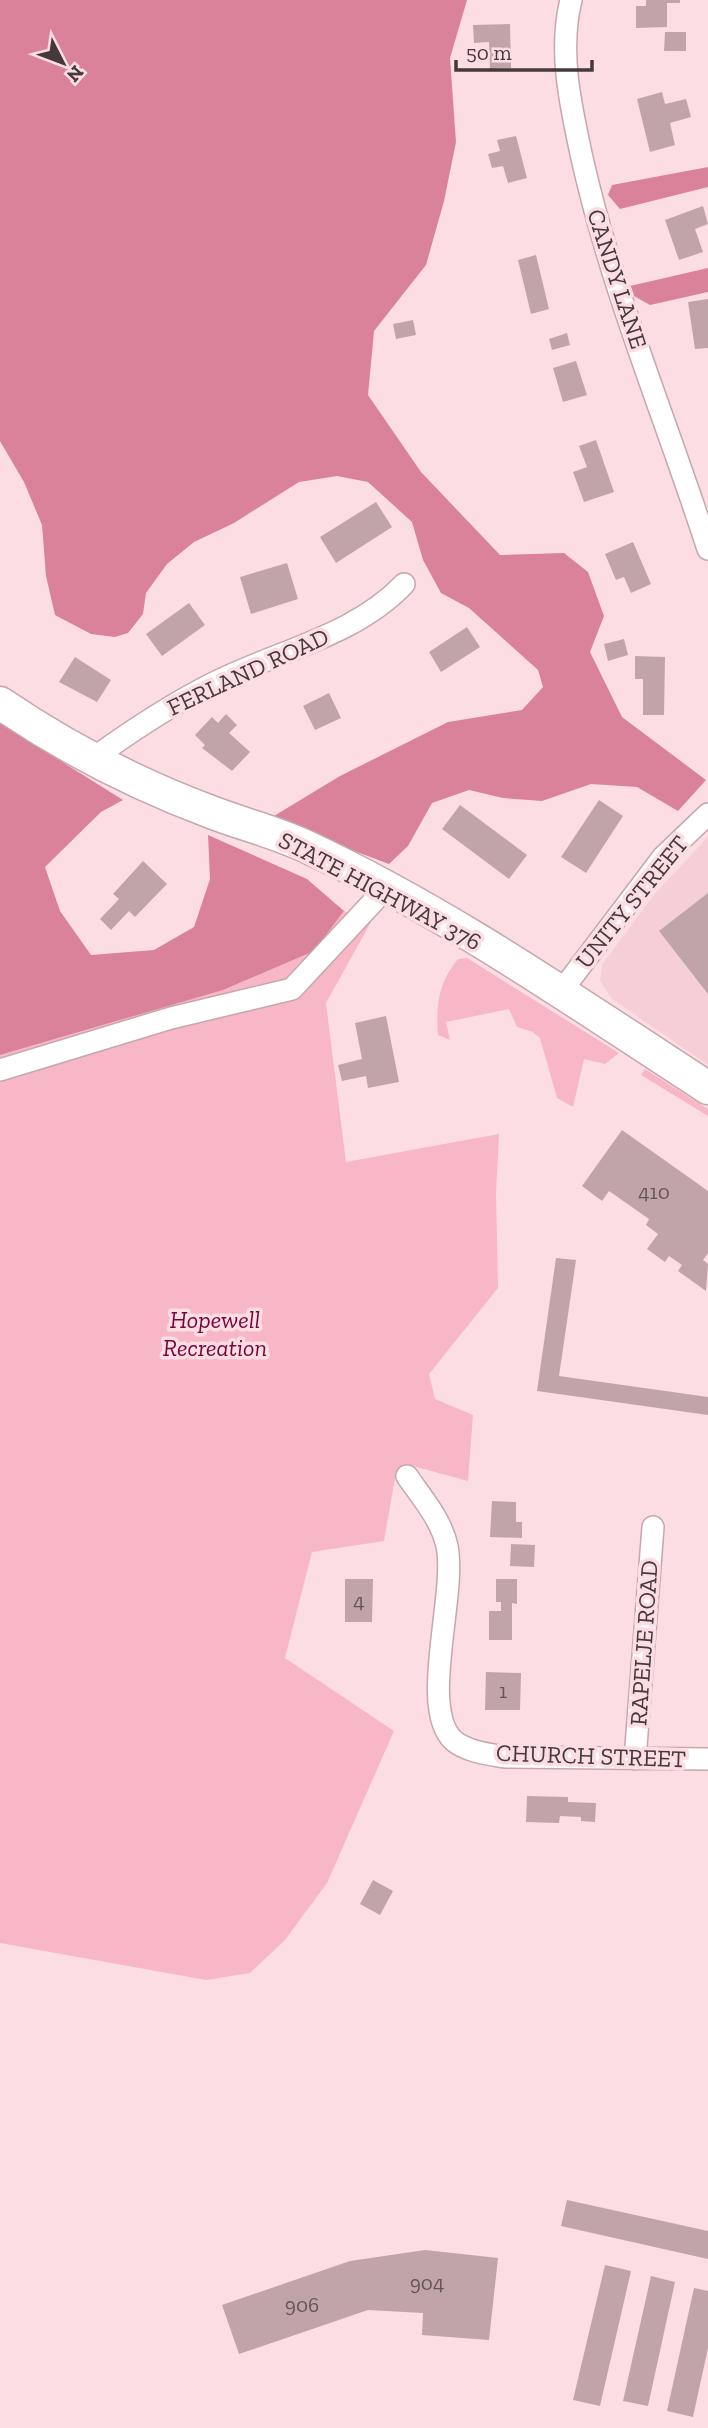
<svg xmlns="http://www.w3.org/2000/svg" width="708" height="2428" font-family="'Zilla Slab',serif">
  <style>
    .built { fill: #f6ced7 }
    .green { fill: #f8b7c7 }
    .forest { fill: #da829a }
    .building { fill: #c1a4aa }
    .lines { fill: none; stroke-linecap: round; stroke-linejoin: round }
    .minor-casing { stroke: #c5a7ae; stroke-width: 24 }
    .secondary-casing { stroke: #c5a7ae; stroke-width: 35 }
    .minor { stroke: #fff; stroke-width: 21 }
    .secondary { stroke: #fff; stroke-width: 32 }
    .labels { text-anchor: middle; stroke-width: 7; stroke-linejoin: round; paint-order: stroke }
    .number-label { font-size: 21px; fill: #645458 }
    .street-label { font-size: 24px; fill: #45393c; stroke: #fcdde4 }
    .park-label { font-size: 24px; font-style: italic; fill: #750637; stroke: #fcdde4 }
  </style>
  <rect width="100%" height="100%" fill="#fcdde4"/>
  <path class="built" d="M708 837V1065L611 998 600 980 602 965 653 896Z"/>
  <path class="green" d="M344 911 371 922 326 1003 346 1162 499 1134 496 1193 498 1288 429 1374 435 1399 473 1415 468 1481 406 1464 396 1472 384 1541 312 1552 285 1658 394 1731 327 1883 285 1940 250 1973 206 1980 0 1943V1055L127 1018 314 951Z
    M467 958 619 1053 605 1064 584 1059 573 1107 557 1098 540 1038 533 1032 517 1027 509 1009 446 1022 450 1040 438 1035C436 1006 438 983 458 959Z
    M645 1069 708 1109V1116L641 1075Z"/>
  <path class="forest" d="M0 0H467L450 58 456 142 444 201 426 265 374 331 368 395 421 472 500 555 564 553 588 572 604 616 590 652 622 717 706 780 678 811 637 787 591 784 542 801 503 798 469 790 432 803 408 846 389 864 269 819 340 776 448 722 522 710 543 687 538 670 469 608 441 593 423 560 412 522 368 482 337 476 299 482 234 523 194 542 167 564 146 593 143 614 128 633 115 637 91 634 55 615 46 576 42 525 24 482 0 441Z
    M708 167V187L620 209 608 195 612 185Z
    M708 268V292L650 305 634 296 630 286Z
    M0 723 123 800 101 812 45 867 60 911 91 955 154 950 194 927 210 879 208 835 307 879 344 911 314 951 223 990 0 1055Z"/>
  <path class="building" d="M646 0H680V3H667V27L636 28V6H646Z
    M510 24 511 68 490 69 489 42 474 43 473 25Z
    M665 32H686V51H664Z
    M662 92 665 104 686 99 691 117 670 123 675 145 650 152 637 99Z
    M516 136 527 178 508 183 503 166 492 168 488 154 500 151 497 140Z
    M703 206 708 224 695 229 703 252 679 260 665 220Z
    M536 255 549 309 531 314 518 260Z
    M708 299V348L695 349 688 302Z
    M413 320 416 335 396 339 393 324Z
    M567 333 570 345 552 350 549 339Z
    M576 361 587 395 563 402 553 368Z
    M596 440 614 492 584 502 573 472 587 467 579 446Z
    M376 502 392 527 336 563 320 537Z
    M633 542 651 584 631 593 624 577 616 580 605 554Z
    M287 563 298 599 251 614 240 577Z
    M189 603 205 625 162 656 146 634Z
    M467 627 480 647 441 672 429 652Z
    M624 639 628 655 608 661 604 644Z
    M635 656 665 657 664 715H643V679H635Z
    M75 657 111 680 97 702 59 682Z
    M329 693 341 718 315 730 303 706Z
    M226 714 237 725 229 733 250 752 232 771 202 748 205 745 195 735 212 717 218 723Z
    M599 800 623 816 586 873 561 857Z
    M460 805 527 855 509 879 442 829Z
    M143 861 167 884 135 917 129 911 111 930 100 919 119 899 113 894Z
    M708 893V994L659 931Z
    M386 1016 399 1082 368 1088 366 1076 342 1081 338 1065 362 1059 355 1023Z
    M622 1130 708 1191V1253L703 1260 708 1264 706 1291 678 1271 682 1265 669 1256 665 1262 647 1249 658 1234 646 1225 649 1219 609 1191 602 1201 582 1186Z
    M556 1258 576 1260 559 1376 708 1397V1415L537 1391Z
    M492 1501 516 1502V1522H522V1538L490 1537Z
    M511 1544 535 1545 534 1567 510 1566Z
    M345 1579H373L372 1622H345Z
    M496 1579H517V1604L512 1603V1640H489V1611H501V1602H496Z
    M486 1672 521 1673 520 1710H485Z
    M527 1796 568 1797V1802L596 1803 595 1822 581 1821V1817L560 1816 559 1823 526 1822Z
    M373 1880 393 1891 380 1915 360 1904Z
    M567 2200 708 2231V2259L561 2226Z
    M425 2250 498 2258 489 2340 422 2335 423 2313 368 2310 239 2354 222 2305 350 2261Z
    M605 2265 631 2271 600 2406 573 2400Z
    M651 2276 675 2282 648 2406 623 2401Z
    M694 2288 708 2291V2348L693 2417 667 2411Z"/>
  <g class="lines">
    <defs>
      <path id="minor" d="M571 0C558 52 571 107 582 158 612 292 666 419 708 549
        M91 760C131 731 170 705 214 683 277 651 355 636 404 584
        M560 993 663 857 708 814
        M0 1070 171 1018 292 989 386 888
        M407 1476C422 1498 441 1519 447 1546 457 1595 418 1709 454 1741 468 1752 488 1754 505 1757L708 1759
        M635 1759 653 1527"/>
      <path id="secondary" d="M0 703C66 748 136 784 211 812 242 824 275 832 305 846 447 912 577 1003 708 1088"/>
    </defs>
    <use href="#minor" class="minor-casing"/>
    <use href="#secondary" class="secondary-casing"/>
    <use href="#minor" class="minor"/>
    <use href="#secondary" class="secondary"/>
  </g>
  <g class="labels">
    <g class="number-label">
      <text x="654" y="1199">410</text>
      <text x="359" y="1608">4</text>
      <text x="503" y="1698">1</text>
      <text x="427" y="2290">904</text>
      <text x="302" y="2312">906</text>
    </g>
    <g class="street-label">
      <text transform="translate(617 279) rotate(72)" y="8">CANDY LANE</text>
      <text transform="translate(248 672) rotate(-25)" y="8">FERLAND ROAD</text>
      <text transform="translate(380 891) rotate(28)" y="8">STATE HIGHWAY 376</text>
      <text transform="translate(632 902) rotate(-51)" y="8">UNITY STREET</text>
      <text transform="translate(644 1643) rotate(-86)" y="8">RAPELJE ROAD</text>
      <text transform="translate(591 1756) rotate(2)" y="8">CHURCH STREET</text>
    </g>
    <g class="park-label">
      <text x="215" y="1328">Hopewell<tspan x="215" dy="28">Recreation</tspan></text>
    </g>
  </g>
  <g transform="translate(63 63) rotate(132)" stroke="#fcdde4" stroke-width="5" paint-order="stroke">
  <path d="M0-5L12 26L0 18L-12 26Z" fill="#45393c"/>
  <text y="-10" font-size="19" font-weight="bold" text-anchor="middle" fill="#45393c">N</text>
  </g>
  <path d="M456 60v10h136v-10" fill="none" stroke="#45393c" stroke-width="3.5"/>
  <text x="466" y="60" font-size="21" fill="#45393c" stroke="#fcdde4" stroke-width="5" paint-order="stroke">50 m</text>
</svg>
